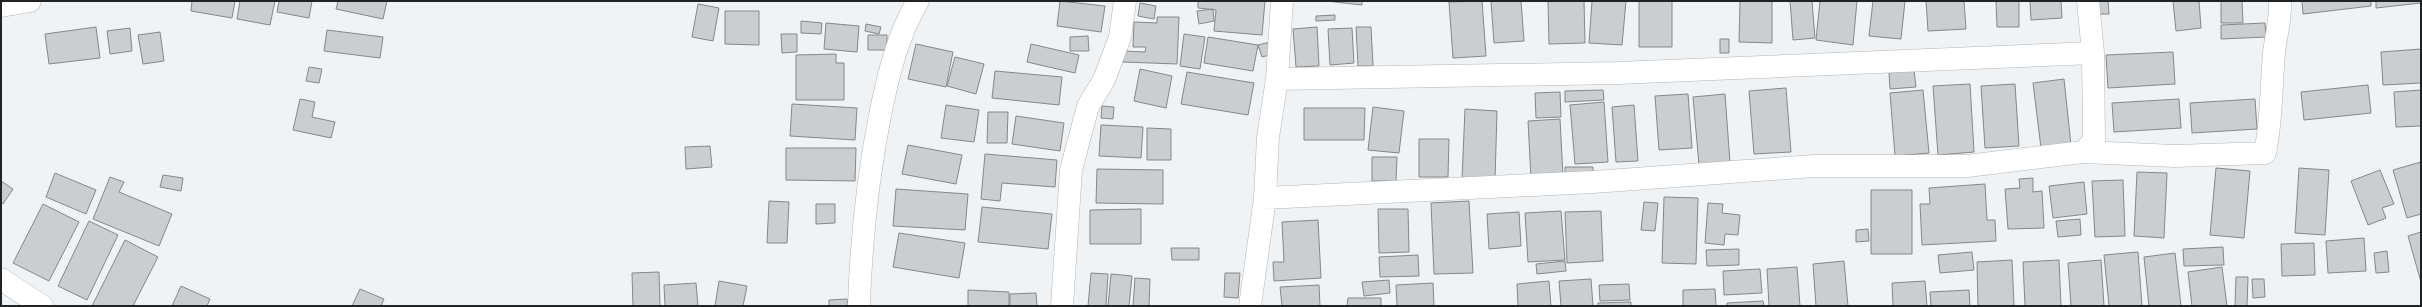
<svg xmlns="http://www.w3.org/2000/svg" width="2422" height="307" font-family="Quicksand,sans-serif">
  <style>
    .building { fill: #cbced0; stroke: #858789 }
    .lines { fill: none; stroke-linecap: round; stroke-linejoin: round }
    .minor-casing { stroke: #b2b5b7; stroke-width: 23 }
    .minor { stroke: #fff; stroke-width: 22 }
  </style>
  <rect width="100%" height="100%" fill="#f0f3f5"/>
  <path class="building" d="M192 1H235L232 18 191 11Z
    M240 1H275L270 25 237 19Z
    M279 1H312L309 18 277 12Z
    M338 1H387L383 19 336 9Z
    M1060 1 1105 6 1101 32 1057 26Z
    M1198 1H1265L1262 35 1214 31 1216 10 1198 8Z
    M1326 1H1362V5Z
    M1482 1 1486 56 1453 58 1449 2Z
    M1491 1H1521L1524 41 1494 43Z
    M1548 1H1584L1585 43 1549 44Z
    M1592 1H1626L1622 45 1589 43Z
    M1639 1H1672V47H1639Z
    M1740 1H1772V43L1739 42Z
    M1790 1H1812L1815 38 1793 40Z
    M1820 1H1857L1853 45 1816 40Z
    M1873 1H1905L1901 39 1869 36Z
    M1926 1H1964L1966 29 1928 31Z
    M1996 1H2019V27H1997Z
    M2030 1H2061L2062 18 2031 20Z
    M2093 1H2108L2109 14H2094Z
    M2173 1H2199L2201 28 2176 31Z
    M2221 1H2242L2243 23H2221Z
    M2302 1H2371V6L2303 14Z
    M2376 1H2421V3L2376 8Z
    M1140 3 1156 6 1154 19 1138 16Z
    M698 4 719 8 713 41 692 37Z
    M1213 9 1214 21 1199 24 1197 11Z
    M725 11H759V45L725 44Z
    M1335 15V20L1316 21V16Z
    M1157 17H1179L1177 64 1123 62V51L1145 52 1146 47H1133L1134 22 1157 23Z
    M801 21 822 23 821 34 801 33Z
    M826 23 859 26 857 52 824 49Z
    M2265 23 2266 37 2221 39V25Z
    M866 24 881 27 879 34 865 31Z
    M96 27 100 58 49 64 45 34Z
    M1317 27 1319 66 1296 67 1293 29Z
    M1356 27H1371L1373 66H1358Z
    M130 28 132 51 110 54 107 31Z
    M1352 28 1354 63 1330 65 1328 29Z
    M327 30 383 37 380 58 324 51Z
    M160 32 164 61 143 64 138 35Z
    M781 34H797V52L782 53Z
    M1184 34 1205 37 1200 69 1180 66Z
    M868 35H887V50H868Z
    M1088 36 1089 51H1070V37Z
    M1208 37 1258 45 1253 71 1204 63Z
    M1720 39H1729V53H1720Z
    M1270 42 1273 54 1262 57 1258 45Z
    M916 44 953 52 946 87 908 79Z
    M1031 44 1079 55 1075 73 1027 62Z
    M2421 49V83L2383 85 2381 52Z
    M2173 52 2175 84 2108 88 2106 55Z
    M836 54V63H844V100H796V55Z
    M955 57 984 64 976 94 947 86Z
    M309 67 322 69 319 83 306 81Z
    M1140 69 1172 76 1166 108 1134 101Z
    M1914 70 1916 87 1890 89 1889 73Z
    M995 71 1062 77 1059 105 992 98Z
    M1187 72 1254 83 1248 115 1181 104Z
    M2064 79 2071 145 2041 148 2033 83Z
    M1970 84 1974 152 1938 155 1933 86Z
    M2015 84 2019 146 1985 148 1981 86Z
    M2368 85 2371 113 2304 120 2301 92Z
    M1786 88 1791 152 1754 154 1749 91Z
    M1603 90 1604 100 1565 102V91Z
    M1923 90 1929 153 1895 156 1890 93Z
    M2421 90V126L2396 127 2394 92Z
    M1560 92 1561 117 1536 118 1535 93Z
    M1688 94 1692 148 1659 150 1655 96Z
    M1725 94 1730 163 1699 165 1693 97Z
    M300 99 315 102 312 117 335 122 331 138 293 130Z
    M2179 99 2181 128 2114 132 2112 103Z
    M2255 99 2257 129 2192 133 2190 103Z
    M1604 102 1608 162 1575 164 1570 105Z
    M792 104 857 108 855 140 790 136Z
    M946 105 979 110 974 142 941 138Z
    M1634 105 1638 161 1616 162 1612 107Z
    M1102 106 1114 107 1113 119 1101 118Z
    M1373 107 1404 111 1399 153 1368 150Z
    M1304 108H1365L1364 140H1304Z
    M1465 109 1497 111 1495 180 1462 179Z
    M988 112H1008L1007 143H987Z
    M1016 116 1064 123 1060 151 1012 144Z
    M1560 119 1563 177 1531 179 1528 121Z
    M1101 125 1143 127 1141 158 1099 156Z
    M1147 128 1171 129V160H1147Z
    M1419 139H1449L1448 177H1419Z
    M908 145 962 155 956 184 902 174Z
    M710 146 712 167 686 169 685 147Z
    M786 148H856L855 181 786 180Z
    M985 154 1057 160 1055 187 1002 183 1000 201 981 199Z
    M1372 157H1397L1396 181H1372Z
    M2421 162V214L2407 218 2393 170Z
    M1565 167H1593V175H1565Z
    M2216 168 2250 171 2244 238 2210 235Z
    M2299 168 2329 170 2325 235 2295 233Z
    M1097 169 1163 170V204L1096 203Z
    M2380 170 2394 204 2382 208 2386 218 2368 225 2351 181Z
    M2137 172 2167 173 2164 238 2134 236Z
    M55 173 96 190 86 214 46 197Z
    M163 175 183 178 181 191 160 187Z
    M110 177 124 182 119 192 172 214 159 246 93 219Z
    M2033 178V192L2042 191 2044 228 2008 229 2005 189 2020 188 2019 179Z
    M2123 180 2125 236 2095 237 2092 181Z
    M1 181 13 189 3 204 1 202Z
    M2084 182 2087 214 2053 218 2049 186Z
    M1985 184 1987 220H1995L1996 241 1922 245 1920 204H1930L1929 188Z
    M896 189 968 194 965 230 893 226Z
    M1871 190H1912V254H1871Z
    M1664 197 1698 198 1696 264 1662 263Z
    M769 201 789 202 787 243H767Z
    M1469 201 1473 273 1434 274 1431 203Z
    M1644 202 1658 203 1655 231 1641 230Z
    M1708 203 1723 204 1722 213 1740 215 1738 235 1725 234 1724 245 1705 243Z
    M43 204 79 222 49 281 13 263Z
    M816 204H835V223L816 224Z
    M982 207 1052 214 1048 249 978 242Z
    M1141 209V244H1090V210Z
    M1378 209H1408L1409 252 1379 253Z
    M1561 211 1565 260 1528 262 1525 213Z
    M1601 211 1603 261 1567 263 1565 212Z
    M1519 212 1521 246 1489 249 1487 214Z
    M2080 219 2081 235 2058 237 2056 221Z
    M1318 220 1321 278 1274 281 1273 262H1284L1282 222Z
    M89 221 118 235 87 300 58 286Z
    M1868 229 1869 241 1856 242V230Z
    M2421 232V282L2408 236Z
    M899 233 965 243 959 278 893 267Z
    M2364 238 2366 271 2328 273 2326 241Z
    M125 240 158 257 133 306H92Z
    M2314 243 2315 275 2282 276 2281 244Z
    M2223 247 2224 265 2184 266 2183 249Z
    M1171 248H1199V260H1172Z
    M1739 249V265L1707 266 1706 250Z
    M2387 251 2389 272 2376 273 2374 253Z
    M1972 252 1974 270 1940 273 1938 255Z
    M2138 252 2142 306H2109L2104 255Z
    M2175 253 2181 306H2149L2144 257Z
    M1418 255 1419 276 1380 277 1379 257Z
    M2012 260 2014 306H1978L1977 262Z
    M2059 260 2061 306H2025L2023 262Z
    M2101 260 2104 306H2071L2068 263Z
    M1565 261 1566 271 1537 274 1536 264Z
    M1844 261 1848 306H1816L1813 264Z
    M1797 267 1800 306H1769L1767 269Z
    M2222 267 2227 306H2192L2188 272Z
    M1760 269 1762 293 1724 295 1723 271Z
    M659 272 660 306H633L632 273Z
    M1091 273 1108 274 1106 306H1088Z
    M1225 273H1240L1238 298 1224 297Z
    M1111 274 1132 276 1129 306H1108Z
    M2236 277H2248L2247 306H2235Z
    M1135 278 1150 279 1149 306H1133Z
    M1591 279 1593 306H1561L1559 281Z
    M2252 279H2264L2265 297 2253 298Z
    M1389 280 1390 293 1364 296 1362 282Z
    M719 281 747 286 743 306H715Z
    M1549 281 1551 306H1518L1517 284Z
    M1925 281 1927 306H1893L1892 283Z
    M696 283 698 306H665L664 285Z
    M1433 283 1434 306H1397L1396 285Z
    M1629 284 1630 300 1600 301 1599 285Z
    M1319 285 1320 306H1282L1280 287Z
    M181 286 210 299 207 306H172Z
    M360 289 384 299 381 306H352Z
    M1715 289 1716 306H1683V290Z
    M968 290 1009 292V306H968Z
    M1969 290 1970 306H1931L1930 292Z
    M1036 293 1037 306H1010V294Z
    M1348 298H1381V306H1347Z
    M847 299 848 306H829V300Z
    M1763 301 1764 306H1727V303Z
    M1631 302V306H1598V303Z"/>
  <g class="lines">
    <defs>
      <path id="minor" d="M1 6 30 1
        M1277 79 1618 73 2093 53
        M2083 152 2094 141 2093 53 2088 1
        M1265 198 1593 182 1814 166H1967L2083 152 2175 156 2265 153C2272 120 2271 86 2274 53 2276 35 2281 19 2280 1
        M1 279 42 306
        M859 306C861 240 868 175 881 110 889 73 898 34 918 1
        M1062 306 1071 170 1088 106 1104 80 1120 37 1125 1
        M1250 306 1265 198 1268 137 1277 79 1282 1"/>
    </defs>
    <use href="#minor" class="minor-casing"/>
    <use href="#minor" class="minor"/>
  </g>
  <rect width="2422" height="307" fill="none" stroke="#212223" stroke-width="4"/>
</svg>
